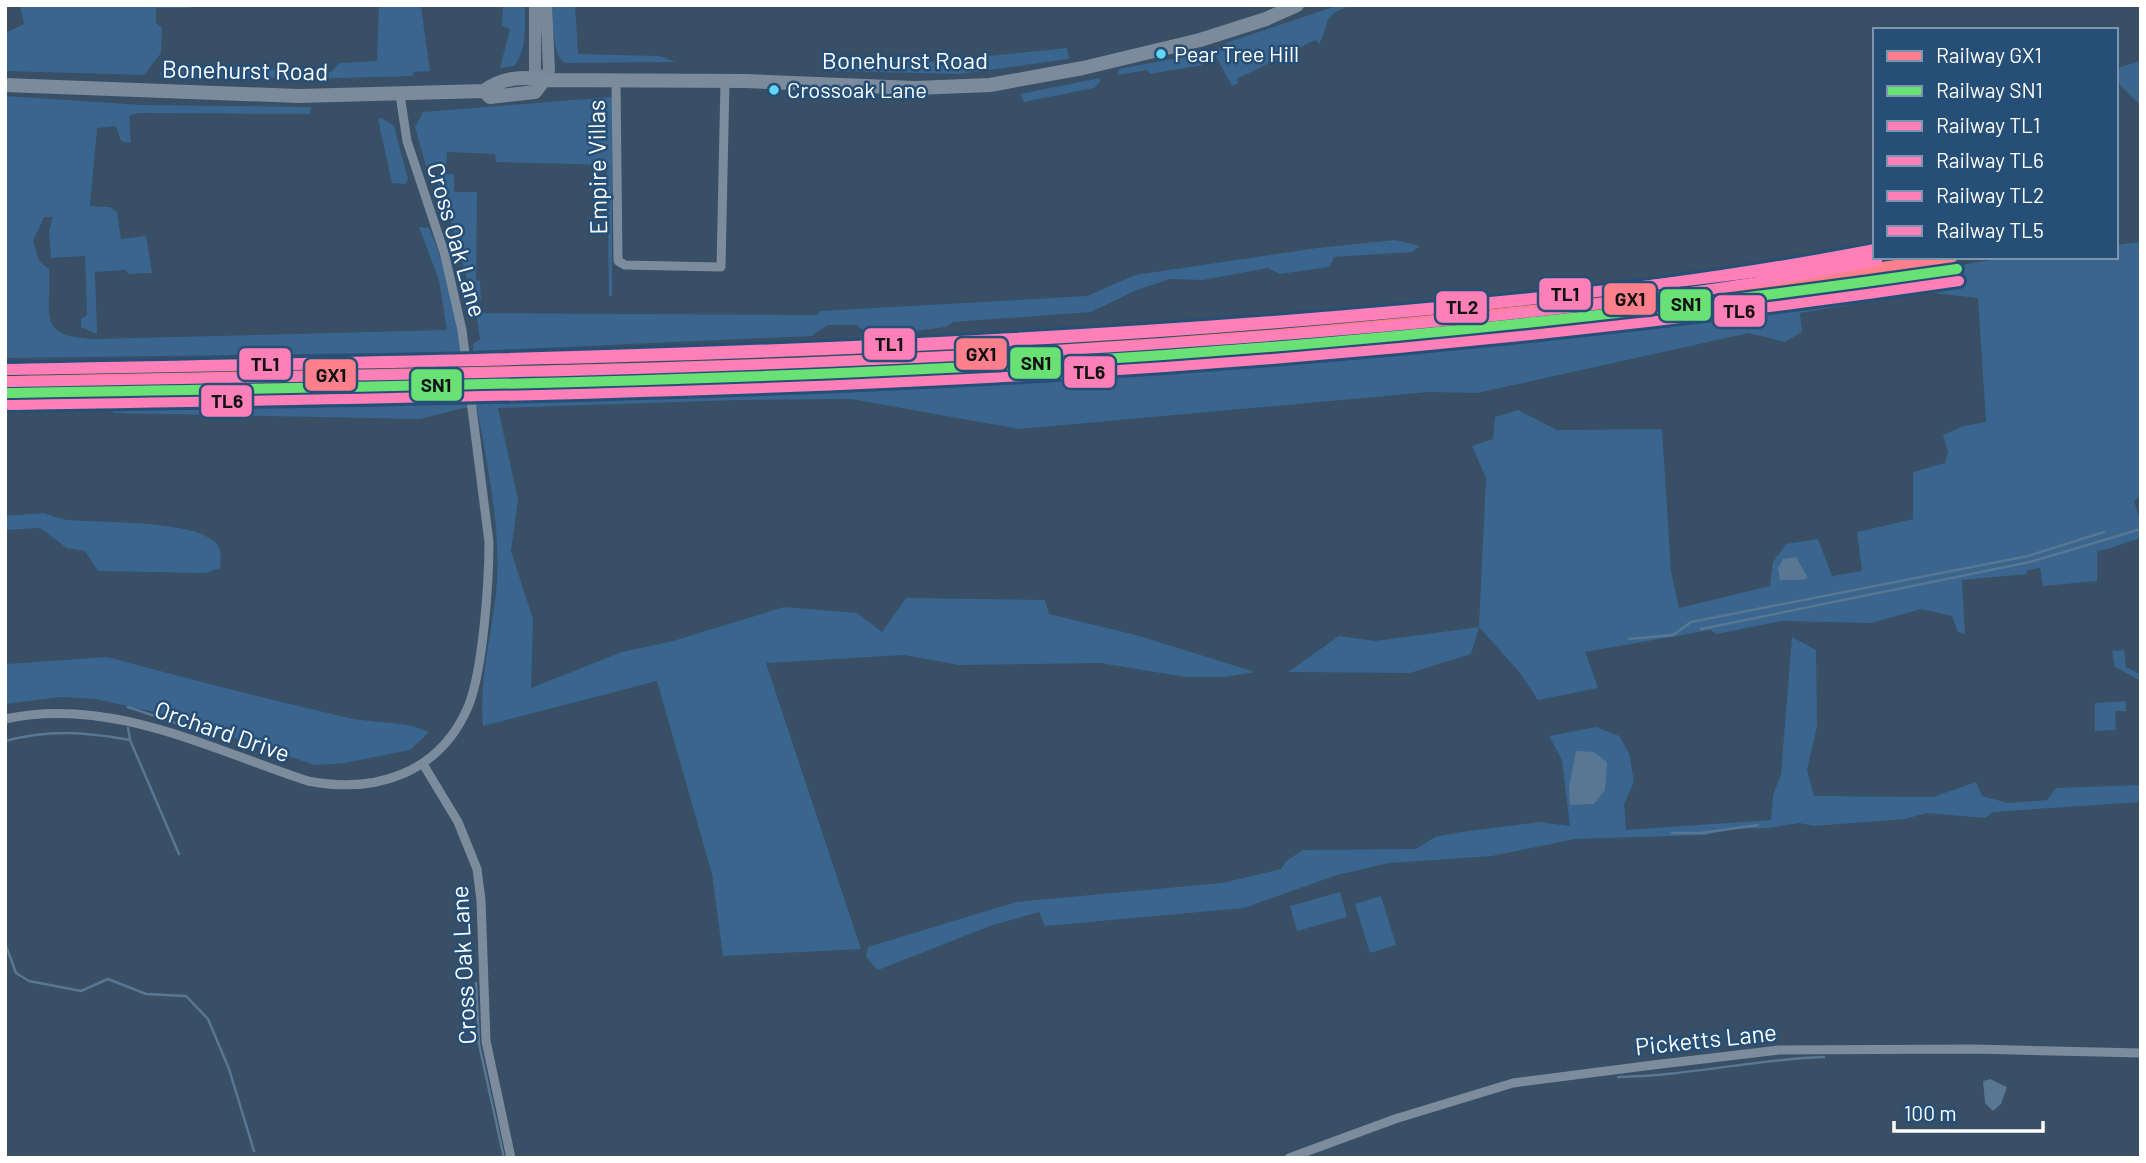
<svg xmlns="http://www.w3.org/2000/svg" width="2146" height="1163" font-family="Barlow,sans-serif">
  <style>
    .green { fill: #3a658e }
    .water { fill: #597692 }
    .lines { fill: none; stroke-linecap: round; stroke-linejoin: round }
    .stream { stroke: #597692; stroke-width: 2.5 }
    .street { stroke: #7c8c9c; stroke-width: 9 }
    .secondary { stroke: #788898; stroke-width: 12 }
    .primary { stroke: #7b8b9b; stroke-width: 14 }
    .rail-1-casing { stroke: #264f77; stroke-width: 16 }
    .rail-2-casing { stroke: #264f77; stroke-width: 16 }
    .rail-3-casing { stroke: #264f77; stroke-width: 16 }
    .rail-4-casing { stroke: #264f77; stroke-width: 16 }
    .rail-5-casing { stroke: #264f77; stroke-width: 16 }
    .rail-6-casing { stroke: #264f77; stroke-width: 16 }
    .rail-1 { stroke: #ff808c; stroke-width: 10 }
    .rail-2 { stroke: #69e175; stroke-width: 10 }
    .rail-3 { stroke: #ff80b9; stroke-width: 10 }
    .rail-4 { stroke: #ff80b9; stroke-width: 10 }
    .rail-5 { stroke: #ff80b9; stroke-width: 10 }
    .rail-6 { stroke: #ff80b9; stroke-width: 10 }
    .bus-dot { fill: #60d8f3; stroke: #264f77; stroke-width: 2.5 }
    .labels { text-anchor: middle; stroke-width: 5; stroke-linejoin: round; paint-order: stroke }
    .bus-label { font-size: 22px; fill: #fff; stroke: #264f77; text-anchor: start }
    .street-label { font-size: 24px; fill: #fff; stroke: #264f77 }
    .line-badge { stroke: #264f77; stroke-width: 2.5 }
    .pale-badge-label { font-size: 19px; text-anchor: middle; font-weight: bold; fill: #111 }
  </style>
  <rect width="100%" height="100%" fill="#384f65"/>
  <path class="green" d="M20 5H192L190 8H156V23L162 28 161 53 144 75 5 71V33L24 24Z
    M379 5 421 7 430 71 413 72V76L307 79 305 72H331L339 63 377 61Z
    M503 5H525C525 23 527 52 514 66L500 68 510 29 502 26Z
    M552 5H575L578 54 659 56 676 62 565 63C552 55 553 22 552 5Z
    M1339 5H1353C1320 15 1331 22 1319 44L1316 40 1311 42 1237 79 1238 83 1232 86 1214 53 1226 43Z
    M1067 48 1069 59 959 74 831 71 827 63 929 62Z
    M1199 54 1203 65 1150 74 1147 70 1118 75 1119 69Z
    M2141 61V106L2116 81V68Z
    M197 66 203 67 207 76 159 75 163 69H193Z
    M269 69 290 71 291 78 217 77 214 70Z
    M1100 78V82L1094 88 1024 102 1020 94Z
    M5 96 142 105 311 107 310 114 139 113 129 116 131 143 121 141 116 126 97 128 90 206 110 207 117 212 121 239 146 236 152 273 128 274 126 270 95 272 97 334 81 327V319L87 315 85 256 51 258 49 231 53 217H44L33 241 39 261 49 269C51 316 36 338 97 339L447 330 439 280 419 227 429 228C446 264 455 312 462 352L5 358Z
    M612 97V296H609L607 165 496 162 495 154 447 152 446 164 432 169 426 166 415 127 423 112Z
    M382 118 394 126 408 179 406 184 392 183 378 119Z
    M443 174H454V192H477L476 280 480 281 481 301H473L451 221 435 178Z
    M1395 240 1420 246 1412 252 1334 257 1329 267 1280 274 1268 268 1203 280 1170 279 1137 290 1091 312 953 322 946 327 871 337 857 325H827L812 336 473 351V344L480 339 476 313 817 315 820 311 1087 296 1135 275 1317 248Z
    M2141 242V495L2134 501 2141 522V538C2125 542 2113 549 2097 551V581L2043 586 2040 568 2027 570V574L1962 580 1965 634 1958 632 1952 616 1921 609 1871 623 1781 621 1717 634 1710 630 1585 652 1598 688 1538 700 1520 673 1479 627 1471 654 1410 673 1288 672 1339 636 1375 641 1479 627 1486 478 1472 446 1493 439 1495 417 1518 410 1557 430 1662 429 1671 571 1679 608 1770 586 1773 562 1786 544 1818 539 1832 576 1862 571 1857 532 1913 519V472L1945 463 1948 452 1943 435 1964 426 1986 422 1978 298 1926 292 1800 313 1802 332 1785 342 1749 333 1477 393 1429 392 1020 429 851 399 739 400 498 408 518 500 511 551 533 619 531 688 622 652 673 641 784 607 857 613 882 632 906 598 1045 600 1049 614 1136 635 1255 672 1224 677H1185L1100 663 959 665 904 655 766 663 861 949 723 956 712 874 657 681 483 726C479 681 491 638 496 593 502 532 488 469 477 408H464L420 419 113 413 114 395 5 397V390L429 383 500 377 1073 361 1252 350 1465 331 1621 311 1647 316 1702 304 1928 276C1986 252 2055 257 2116 257V245Z
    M44 513C53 516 62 520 70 520 102 523 192 520 215 542 222 549 221 559 220 568L205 573 98 571 85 551 67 548 40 528 5 530V516Z
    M1792 637 1816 650 1817 727 1807 770 1814 796 1933 797 1976 782 1982 796 2008 803 2047 800 2056 788 2141 785V802L1993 812 1985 818 1927 813 1905 819 1814 826 1799 823 1770 828 1731 829 1706 835 1575 839 1492 856 1389 863 1337 875 1244 908 1045 926 1039 912 990 926 878 970 866 957 868 947 1016 902 1222 883 1281 869 1286 861 1303 850 1416 849 1435 837 1461 832 1539 822 1570 826 1562 760 1549 736 1596 727 1619 736 1629 753 1634 782 1624 804 1626 830 1771 820 1773 795 1781 774Z
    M2124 650 2126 667 2141 675V681L2115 667 2112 651Z
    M107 657C186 678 265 699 345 717 374 724 402 720 429 732L410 750 345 763 315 765 163 714 96 699 61 697 5 704 7 664Z
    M2126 701V711H2115L2116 730 2095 731V703Z
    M1340 892 1347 917 1297 931 1290 906Z
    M1381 896 1396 945 1370 953 1355 904Z"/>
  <path class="water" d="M1796 557 1808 578C1799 582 1790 578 1780 581L1778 568 1783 559Z
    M1576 751 1594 752 1607 762 1605 790 1594 804 1570 805 1569 787Z
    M1990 1079 2007 1087 2001 1104 1993 1111 1985 1103 1983 1081Z"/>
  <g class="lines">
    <path class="stream" d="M1701 629 2030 562 2141 529
      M1629 639 1673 635 1691 622 2028 556 2104 532
      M128 707 181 725
      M128 728 130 739
      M5 741C50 729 85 732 130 740L179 854
      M1672 833H1701L1758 825
      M5 943 16 973 29 981 81 991 108 979 146 994 186 996 208 1019 229 1069 254 1151
      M476 983 479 1044 504 1158
      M1618 1077C1688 1076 1755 1059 1824 1057"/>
    <path class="street" d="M616 80 618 261 625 265 721 267 725 81
      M5 719C110 696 210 749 308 781 375 794 439 774 468 707 483 671 489 582 489 542L462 330 444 252 407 141 400 95
      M423 764 458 822 477 869 481 900 486 1041 511 1158
      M1289 1158 1395 1119 1513 1083 1653 1065 1779 1050 1974 1049 2141 1053"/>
    <path class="secondary" d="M535 5V72L544 80 549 70 546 5"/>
    <path class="primary" d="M5 85 299 96 484 91C502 77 523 76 544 80L746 81 915 88 990 85 1083 68 1200 40 1266 19 1297 5
      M484 91 490 97 535 92 544 80"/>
    <defs>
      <path id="rail-1" d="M5 381C355 374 706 371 1055 350 1356 332 1655 300 1953 257"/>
      <path id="rail-2" d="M5 393C356 387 707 383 1057 362 1358 344 1658 312 1957 269"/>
      <path id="rail-3" d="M5 369C630 357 1255 346 1875 256"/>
      <path id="rail-4" d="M5 405C356 399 708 395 1058 374 1360 356 1660 325 1959 281"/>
      <path id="rail-5" d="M5 370C404 363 803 358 1201 329 1427 312 1652 292 1875 249"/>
      <path id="rail-6" d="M5 382C405 375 804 370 1203 341 1429 325 1654 304 1877 261"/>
    </defs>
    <use href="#rail-1" class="rail-1-casing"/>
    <use href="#rail-2" class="rail-2-casing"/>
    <use href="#rail-3" class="rail-3-casing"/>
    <use href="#rail-4" class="rail-4-casing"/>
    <use href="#rail-5" class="rail-5-casing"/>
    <use href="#rail-6" class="rail-6-casing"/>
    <use href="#rail-1" class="rail-1"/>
    <use href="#rail-2" class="rail-2"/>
    <use href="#rail-3" class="rail-3"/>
    <use href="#rail-4" class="rail-4"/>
    <use href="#rail-5" class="rail-5"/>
    <use href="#rail-6" class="rail-6"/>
  </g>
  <g class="bus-dot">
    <circle cx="1161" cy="54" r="6"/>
    <circle cx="774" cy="90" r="6"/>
  </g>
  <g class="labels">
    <g class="bus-label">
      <text x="1174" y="62">Pear Tree Hill</text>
      <text x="787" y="98">Crossoak Lane</text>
    </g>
    <g class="street-label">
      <text x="905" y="69">Bonehurst Road</text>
      <text transform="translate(245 71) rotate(1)" y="8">Bonehurst Road</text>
      <text transform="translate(598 167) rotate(-91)" y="8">Empire Villas</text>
      <text transform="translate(456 240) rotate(74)" y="8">Cross Oak Lane</text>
      <text transform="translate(222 732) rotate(19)" y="8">Orchard Drive</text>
      <text transform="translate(464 965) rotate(-93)" y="8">Cross Oak Lane</text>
      <text transform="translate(1706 1040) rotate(-6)" y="8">Picketts Lane</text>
    </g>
  </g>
  <g class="line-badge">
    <rect x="1538" y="277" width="54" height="34" rx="7" fill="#ff80b9"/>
    <rect x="1603" y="282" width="54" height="34" rx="7" fill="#ff808c"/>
    <rect x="1659" y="288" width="53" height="34" rx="7" fill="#69e175"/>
    <rect x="1435" y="290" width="53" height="34" rx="7" fill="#ff80b9"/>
    <rect x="1713" y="294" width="53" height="34" rx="7" fill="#ff80b9"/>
    <rect x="863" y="327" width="53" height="34" rx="7" fill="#ff80b9"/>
    <rect x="955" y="337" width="53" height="34" rx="7" fill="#ff808c"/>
    <rect x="1009" y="346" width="53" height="34" rx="7" fill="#69e175"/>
    <rect x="238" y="347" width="54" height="34" rx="7" fill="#ff80b9"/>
    <rect x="1063" y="355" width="53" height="34" rx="7" fill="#ff80b9"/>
    <rect x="304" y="358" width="53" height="34" rx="7" fill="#ff808c"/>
    <rect x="410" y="368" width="53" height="34" rx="7" fill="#69e175"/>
    <rect x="200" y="384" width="53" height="34" rx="7" fill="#ff80b9"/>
  </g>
  <g class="pale-badge-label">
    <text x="1565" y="301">TL1</text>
    <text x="1630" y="306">GX1</text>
    <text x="1686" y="311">SN1</text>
    <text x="1462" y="314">TL2</text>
    <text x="1739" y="318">TL6</text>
    <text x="889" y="351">TL1</text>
    <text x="981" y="361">GX1</text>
    <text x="1036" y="370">SN1</text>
    <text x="265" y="371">TL1</text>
    <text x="1089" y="379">TL6</text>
    <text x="331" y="382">GX1</text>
    <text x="436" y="392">SN1</text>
    <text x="227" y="408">TL6</text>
  </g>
  <rect width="2146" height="1163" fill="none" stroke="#ffffff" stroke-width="14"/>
  <rect x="1873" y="28" width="245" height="231" fill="#264f77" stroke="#7d95ad" stroke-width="2"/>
  <rect x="1887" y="51" width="35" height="10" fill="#ff808c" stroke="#7d95ad" stroke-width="2"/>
  <text x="1936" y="63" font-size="21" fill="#ffffff">Railway GX1</text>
  <rect x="1887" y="86" width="35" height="10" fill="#69e175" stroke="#7d95ad" stroke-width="2"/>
  <text x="1936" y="98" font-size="21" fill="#ffffff">Railway SN1</text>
  <rect x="1887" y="121" width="35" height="10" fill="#ff80b9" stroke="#7d95ad" stroke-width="2"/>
  <text x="1936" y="133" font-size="21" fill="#ffffff">Railway TL1</text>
  <rect x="1887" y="156" width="35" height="10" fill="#ff80b9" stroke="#7d95ad" stroke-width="2"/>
  <text x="1936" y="168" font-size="21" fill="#ffffff">Railway TL6</text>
  <rect x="1887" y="191" width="35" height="10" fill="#ff80b9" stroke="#7d95ad" stroke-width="2"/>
  <text x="1936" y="203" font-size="21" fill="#ffffff">Railway TL2</text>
  <rect x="1887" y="226" width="35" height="10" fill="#ff80b9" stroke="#7d95ad" stroke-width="2"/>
  <text x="1936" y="238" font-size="21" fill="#ffffff">Railway TL5</text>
  <path d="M1894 1121v10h149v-10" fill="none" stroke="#ffffff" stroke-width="3.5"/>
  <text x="1904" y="1121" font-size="21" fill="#ffffff" stroke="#264f77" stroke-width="5" paint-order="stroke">100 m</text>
</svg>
